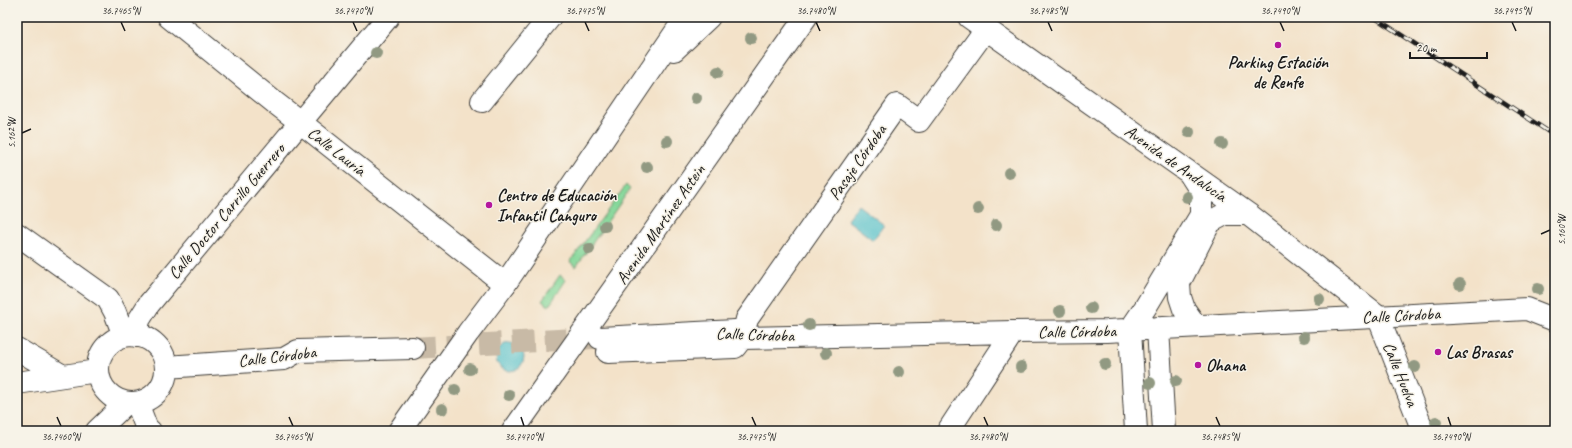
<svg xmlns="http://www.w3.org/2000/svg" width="1572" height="448" font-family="Caveat,sans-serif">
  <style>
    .green { fill: #84d799; stroke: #507a5a }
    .water { fill: #54c1ca; stroke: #386e73 }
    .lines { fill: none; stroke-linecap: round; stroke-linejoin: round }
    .minor-tunnel { stroke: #c8baa6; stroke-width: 22; stroke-dasharray: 22 11; stroke-linecap: butt }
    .minor-casing { stroke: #3c3a36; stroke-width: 24 }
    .major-casing { stroke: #3c3a36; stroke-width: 24 }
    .minor { stroke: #fff; stroke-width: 22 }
    .major { stroke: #fff; stroke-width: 22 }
    .rail-casing { stroke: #1c1c1c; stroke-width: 4.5 }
    .rail { stroke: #f7f3e8; stroke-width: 3; stroke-dasharray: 9; stroke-linecap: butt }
    .tree { fill: #919982 }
    .ticks { fill: none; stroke: #1c1c1c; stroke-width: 1.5 }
    .poi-dot { fill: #b5179e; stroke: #f7f3e8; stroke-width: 1.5 }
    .labels { text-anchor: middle; stroke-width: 3; stroke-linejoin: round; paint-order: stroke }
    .poi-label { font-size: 17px; font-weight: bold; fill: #1c1c1c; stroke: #f7f3e8; text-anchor: start }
    .street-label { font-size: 17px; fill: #1c1c1c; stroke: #f7f3e8 }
    .neatline { fill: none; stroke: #1c1c1c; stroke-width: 1.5 }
    .ticks-label { font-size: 10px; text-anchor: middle; fill: #1c1c1c }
  </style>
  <rect width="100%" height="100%" fill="#f7f3e8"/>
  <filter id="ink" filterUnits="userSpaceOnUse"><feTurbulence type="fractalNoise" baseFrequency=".025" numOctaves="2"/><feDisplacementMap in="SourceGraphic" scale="8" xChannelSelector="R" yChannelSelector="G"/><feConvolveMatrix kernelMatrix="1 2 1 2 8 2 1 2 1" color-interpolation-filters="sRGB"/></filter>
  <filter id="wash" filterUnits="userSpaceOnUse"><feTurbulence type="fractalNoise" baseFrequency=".012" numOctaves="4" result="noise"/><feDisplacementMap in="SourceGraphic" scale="16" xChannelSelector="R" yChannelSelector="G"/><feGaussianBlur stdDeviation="0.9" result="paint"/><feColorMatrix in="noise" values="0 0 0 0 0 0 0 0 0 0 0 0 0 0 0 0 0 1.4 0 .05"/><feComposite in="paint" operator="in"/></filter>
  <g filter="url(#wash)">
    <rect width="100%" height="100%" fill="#f3e2c9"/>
    <path class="green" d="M626 185 630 189 576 267 570 262Z
      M560 275 566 280 549 306 542 301Z"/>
    <path class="water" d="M858 205 884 225 873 240 847 220Z
      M496 357a14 14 0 1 1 28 0a14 14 0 1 1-28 0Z"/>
  </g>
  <g filter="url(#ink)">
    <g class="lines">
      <path class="minor-tunnel" d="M413 348 594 338"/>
      <defs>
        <path id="minor" d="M169 17 274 102 300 122 505 284
          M969 17 1248 214 1378 316
          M482 101 550 17
          M17 234 108 299 115 312 124 336
          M1378 316 1423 431
          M1196 326 1184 309 1180 297 1179 283 1210 222 1225 214H1248
          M1158 328 1164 431
          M98 369a34 34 0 1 1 68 0a34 34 0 1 1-68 0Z
          M136 336 139 320 149 304 388 17
          M600 338 735 331 742 338 1013 332 1107 331 1527 309 1555 320
          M17 349 63 376
          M608 352 735 347 742 338 747 319 897 105 919 121 986 29
          M166 367 284 359 298 351 413 348
          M17 383 97 371
          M137 403 147 429 150 431
          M97 431 126 403
          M948 431 1013 332
          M1136 431 1130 330 1145 308 1201 215V191L1190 174"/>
        <path id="major" d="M674 50 709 17
          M399 431 468 333 505 284 686 17
          M513 431 806 17"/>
      </defs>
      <use href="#minor" class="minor-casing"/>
      <use href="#major" class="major-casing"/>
      <use href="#minor" class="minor"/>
      <use href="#major" class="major"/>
      <defs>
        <path id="rail" d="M1374 17 1555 136"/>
      </defs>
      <use href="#rail" class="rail-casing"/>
      <use href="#rail" class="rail"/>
    </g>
    <g class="tree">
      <circle cx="751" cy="38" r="6"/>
      <circle cx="376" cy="53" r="6"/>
      <circle cx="718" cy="72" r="6"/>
      <circle cx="696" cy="98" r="6"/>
      <circle cx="1189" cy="132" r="6"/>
      <circle cx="667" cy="141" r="6"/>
      <circle cx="1222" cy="144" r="6"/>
      <circle cx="647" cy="167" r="6"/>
      <circle cx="1009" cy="173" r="6"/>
      <circle cx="1187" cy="197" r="6"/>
      <circle cx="978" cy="209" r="6"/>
      <circle cx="996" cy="225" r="6"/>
      <circle cx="605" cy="226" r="6"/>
      <circle cx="589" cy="249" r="6"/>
      <circle cx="1460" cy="284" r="6"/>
      <circle cx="1538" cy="289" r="6"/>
      <circle cx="1319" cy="299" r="6"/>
      <circle cx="1091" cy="308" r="6"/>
      <circle cx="1060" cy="311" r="6"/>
      <circle cx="809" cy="325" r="6"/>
      <circle cx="1304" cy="337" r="6"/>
      <circle cx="826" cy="353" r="6"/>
      <circle cx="1105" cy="364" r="6"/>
      <circle cx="1021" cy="367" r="6"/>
      <circle cx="1415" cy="367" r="6"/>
      <circle cx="470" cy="369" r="6"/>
      <circle cx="899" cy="372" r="6"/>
      <circle cx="1176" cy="381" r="6"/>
      <circle cx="1150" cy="383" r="6"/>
      <circle cx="455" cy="390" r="6"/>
      <circle cx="509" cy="395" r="6"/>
      <circle cx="442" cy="409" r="6"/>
      <circle cx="1436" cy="422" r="6"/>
    </g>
  </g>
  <path class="ticks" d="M121 22 125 31M353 22 357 31M585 22 589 31M816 22 820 31M1048 22 1052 31M1280 22 1284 31M1512 22 1516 31M22 133 31 129M1541 234 1550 230M57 417 61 426M289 417 293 426M521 417 524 426M752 417 756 426M984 417 988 426M1216 417 1220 426M1448 417 1451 426"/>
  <g class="poi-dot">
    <circle cx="1278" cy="45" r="4"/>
    <circle cx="489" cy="205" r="4"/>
    <circle cx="1438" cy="352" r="4"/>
    <circle cx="1198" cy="365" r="4"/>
  </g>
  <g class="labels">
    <g class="poi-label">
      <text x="1278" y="68" text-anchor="middle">Parking Estación<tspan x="1278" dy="20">de Renfe</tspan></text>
      <text x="497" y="201">Centro de Educación<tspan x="497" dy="20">Infantil Canguro</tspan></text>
      <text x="1446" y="358">Las Brasas</text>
      <text x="1206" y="371">Ohana</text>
    </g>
    <g class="street-label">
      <text transform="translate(337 151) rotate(38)" y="6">Calle Lauría</text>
      <text transform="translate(857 162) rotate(-55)" y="6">Pasaje Córdoba</text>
      <text transform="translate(1176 163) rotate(35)" y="6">Avenida de Andalucía</text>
      <text transform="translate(226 211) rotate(-50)" y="6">Calle Doctor Carrillo Guerrero</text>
      <text transform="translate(660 224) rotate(-55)" y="6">Avenida Martínez Astein</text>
      <text transform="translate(1401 315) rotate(-3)" y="6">Calle Córdoba</text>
      <text transform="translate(1077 331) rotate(-1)" y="6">Calle Córdoba</text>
      <text transform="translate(755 334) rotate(2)" y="6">Calle Córdoba</text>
      <text transform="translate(277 356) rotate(-7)" y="6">Calle Córdoba</text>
      <text transform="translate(1401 374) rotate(68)" y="6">Calle Huelva</text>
    </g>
  </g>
  <rect width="1572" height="448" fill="none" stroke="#f7f3e8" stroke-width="44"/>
  <path d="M1410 52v6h77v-6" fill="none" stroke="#1c1c1c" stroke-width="2"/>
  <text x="1416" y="52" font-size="12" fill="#1c1c1c" stroke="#f7f3e8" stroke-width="3" paint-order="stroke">20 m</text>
  <rect x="22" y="22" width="1528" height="404" class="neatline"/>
  <g class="ticks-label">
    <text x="121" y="14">36.7465°N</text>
    <text x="353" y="14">36.7470°N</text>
    <text x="585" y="14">36.7475°N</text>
    <text x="816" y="14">36.7480°N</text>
    <text x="1048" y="14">36.7485°N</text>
    <text x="1280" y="14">36.7490°N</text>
    <text x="1512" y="14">36.7495°N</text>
    <text transform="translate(11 133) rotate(-90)" y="4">5.162°W</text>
    <text transform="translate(1561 230) rotate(-90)" y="4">5.160°W</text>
    <text x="61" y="440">36.7460°N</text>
    <text x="293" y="440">36.7465°N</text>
    <text x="524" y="440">36.7470°N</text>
    <text x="756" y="440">36.7475°N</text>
    <text x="988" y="440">36.7480°N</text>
    <text x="1220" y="440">36.7485°N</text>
    <text x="1451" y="440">36.7490°N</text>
  </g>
</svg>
